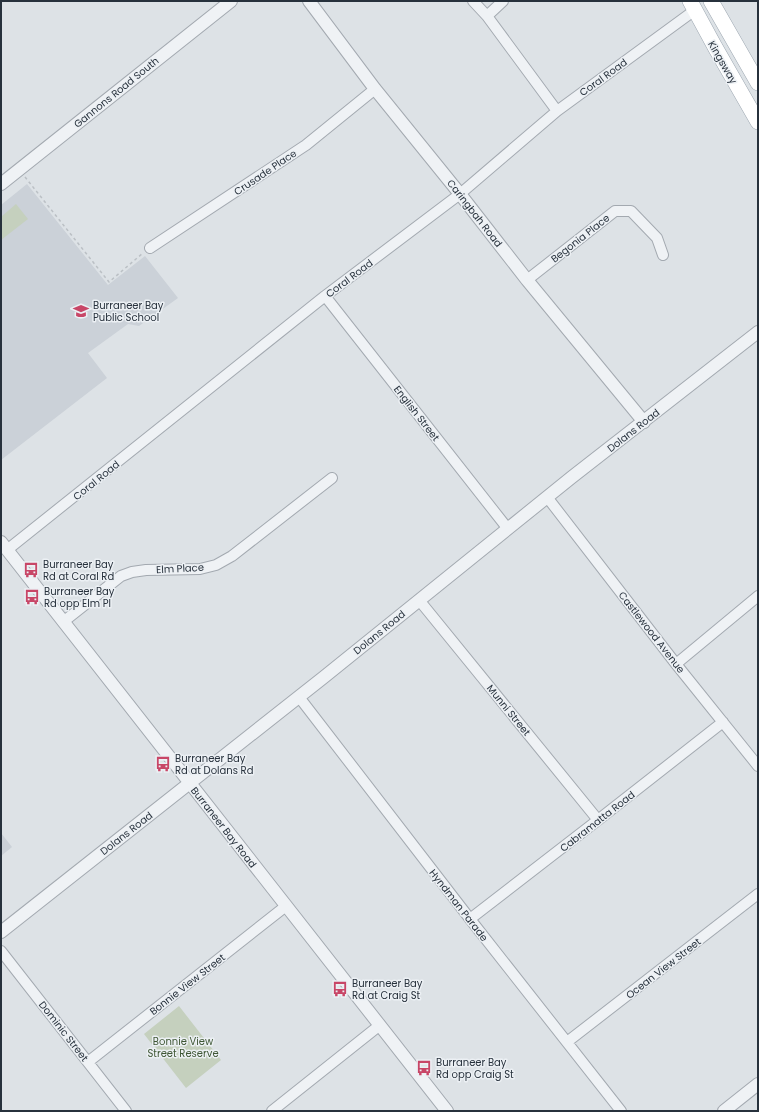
<svg xmlns="http://www.w3.org/2000/svg" width="759" height="1112" font-family="Poppins,sans-serif">
  <style>
    .built { fill: #cbd1d8 }
    .green { fill: #c5d0be }
    .lines { fill: none; stroke-linecap: round; stroke-linejoin: round }
    .minor-casing { stroke: #a3a9b0; stroke-width: 12 }
    .tertiary-casing { stroke: #a3a9b0; stroke-width: 14 }
    .primary-casing { stroke: #9da7b1; stroke-width: 16 }
    .path { stroke: #bbc0c5; stroke-width: 1.5; stroke-dasharray: 3 3; stroke-linecap: butt }
    .minor { stroke: #eff2f5; stroke-width: 10 }
    .tertiary { stroke: #eff2f5; stroke-width: 12 }
    .primary { stroke: #fff; stroke-width: 15 }
    .labels { text-anchor: middle; stroke-width: 3; stroke-linejoin: round; paint-order: stroke }
    .street-label { font-size: 10px; fill: #27313c; stroke: #ecf0f4 }
    .poi-label { font-size: 10px; fill: #27313c; stroke: #ecf0f4; text-anchor: start }
    .park-label { font-size: 10px; fill: #3f5735; stroke: #ecf0f4 }
  </style>
  <rect width="100%" height="100%" fill="#dde2e6"/>
  <path class="built" d="M27 184 108 285 145 256 178 298 139 326 128 324 88 353 107 378 1 460V205Z
    M1 833 12 847 1 856Z"/>
  <path class="green" d="M16 204 28 219 1 240V217Z
    M179 1006 221 1060 186 1088 144 1034Z"/>
  <g class="lines">
    <defs>
      <path id="minor" d="M473 1 487 16 557 111
        M487 16 503 1
        M150 248 306 145 375 89
        M527 280 615 211H631L657 238 663 255
        M325 296 508 529
        M547 497 676 664 758 766
        M7 550 325 296 460 194 557 111 695 10
        M419 600 598 820
        M63 622 121 576 132 572 146 570 200 569 216 565 232 556 332 478
        M676 664 758 596
        M299 697 470 919 621 1111
        M470 919 598 820 723 722
        M1 951 126 1111
        M567 1042 758 894
        M88 1062 286 906
        M272 1111 380 1025"/>
      <path id="tertiary" d="M309 1 375 89 460 194 527 280 644 422
        M1 184 231 1
        M1 542 447 1111
        M1 932 324 677 572 477 758 332
        M724 1111 758 1084"/>
      <path id="primary" d="M690 1 715 47 758 122
        M711 1 758 83"/>
    </defs>
    <use href="#minor" class="minor-casing"/>
    <use href="#tertiary" class="tertiary-casing"/>
    <use href="#primary" class="primary-casing"/>
    <path class="path" d="M25 177 109 282 143 253"/>
    <use href="#minor" class="minor"/>
    <use href="#tertiary" class="tertiary"/>
    <use href="#primary" class="primary"/>
  </g>
  <defs>
    <symbol id="school-bare" viewBox="-9 -9 18 18"><path d="M0-5L7-2L0 1L-7-2ZM-4 1L0 2.5L4 1V4Q0 6-4 4Z" fill="#c84667" stroke="#ecf0f4" stroke-width="2.5" paint-order="stroke"/></symbol>
    <symbol id="bus-bare" viewBox="-9 -9 18 18"><path d="M-5-6H5V4H4V6H2V4H-2V6H-4V4H-5ZM-3.5-4V0h7V-4ZM-3.5 1.2v1.5H-2V1.2ZM2 1.2v1.5H3.5V1.2Z" fill="#c84667" stroke="#ecf0f4" stroke-width="2.5" paint-order="stroke"/></symbol>
  </defs>
  <g fill-rule="evenodd">
    <use href="#school-bare" x="70" y="300" width="22" height="22"/>
    <use href="#bus-bare" x="20" y="559" width="22" height="22"/>
    <use href="#bus-bare" x="21" y="586" width="22" height="22"/>
    <use href="#bus-bare" x="152" y="753" width="22" height="22"/>
    <use href="#bus-bare" x="329" y="978" width="22" height="22"/>
    <use href="#bus-bare" x="413" y="1057" width="22" height="22"/>
  </g>
  <g class="labels">
    <g class="street-label">
      <text transform="translate(723 62) rotate(60)" y="4">Kingsway</text>
      <text transform="translate(603 77) rotate(-36)" y="4">Coral Road</text>
      <text transform="translate(116 92) rotate(-39)" y="4">Gannons Road South</text>
      <text transform="translate(265 172) rotate(-34)" y="4">Crusade Place</text>
      <text transform="translate(475 213) rotate(52)" y="4">Caringbah Road</text>
      <text transform="translate(580 238) rotate(-38)" y="4">Begonia Place</text>
      <text transform="translate(349 278) rotate(-37)" y="4">Coral Road</text>
      <text transform="translate(417 413) rotate(52)" y="4">English Street</text>
      <text transform="translate(633 430) rotate(-38)" y="4">Dolans Road</text>
      <text transform="translate(96 480) rotate(-39)" y="4">Coral Road</text>
      <text transform="translate(180 568) rotate(-3)" y="4">Elm Place</text>
      <text transform="translate(379 632) rotate(-39)" y="4">Dolans Road</text>
      <text transform="translate(652 632) rotate(52)" y="4">Castlewood Avenue</text>
      <text transform="translate(509 710) rotate(51)" y="4">Munni Street</text>
      <text transform="translate(597 821) rotate(-38)" y="4">Cabramatta Road</text>
      <text transform="translate(224 827) rotate(52)" y="4">Burraneer Bay Road</text>
      <text transform="translate(126 833) rotate(-38)" y="4">Dolans Road</text>
      <text transform="translate(459 905) rotate(52)" y="4">Hyndman Parade</text>
      <text transform="translate(663 968) rotate(-38)" y="4">Ocean View Street</text>
      <text transform="translate(187 984) rotate(-38)" y="4">Bonnie View Street</text>
      <text transform="translate(64 1031) rotate(52)" y="4">Dominic Street</text>
    </g>
    <g class="poi-label">
      <text x="93" y="309">Burraneer Bay<tspan x="93" dy="12">Public School</tspan></text>
      <text x="43" y="568">Burraneer Bay<tspan x="43" dy="12">Rd at Coral Rd</tspan></text>
      <text x="44" y="595">Burraneer Bay<tspan x="44" dy="12">Rd opp Elm Pl</tspan></text>
      <text x="175" y="762">Burraneer Bay<tspan x="175" dy="12">Rd at Dolans Rd</tspan></text>
      <text x="352" y="987">Burraneer Bay<tspan x="352" dy="12">Rd at Craig St</tspan></text>
      <text x="436" y="1066">Burraneer Bay<tspan x="436" dy="12">Rd opp Craig St</tspan></text>
    </g>
    <g class="park-label">
      <text x="183" y="1045">Bonnie View<tspan x="183" dy="12">Street Reserve</tspan></text>
    </g>
  </g>
  <rect width="759" height="1112" fill="none" stroke="#27313c" stroke-width="4"/>
</svg>
